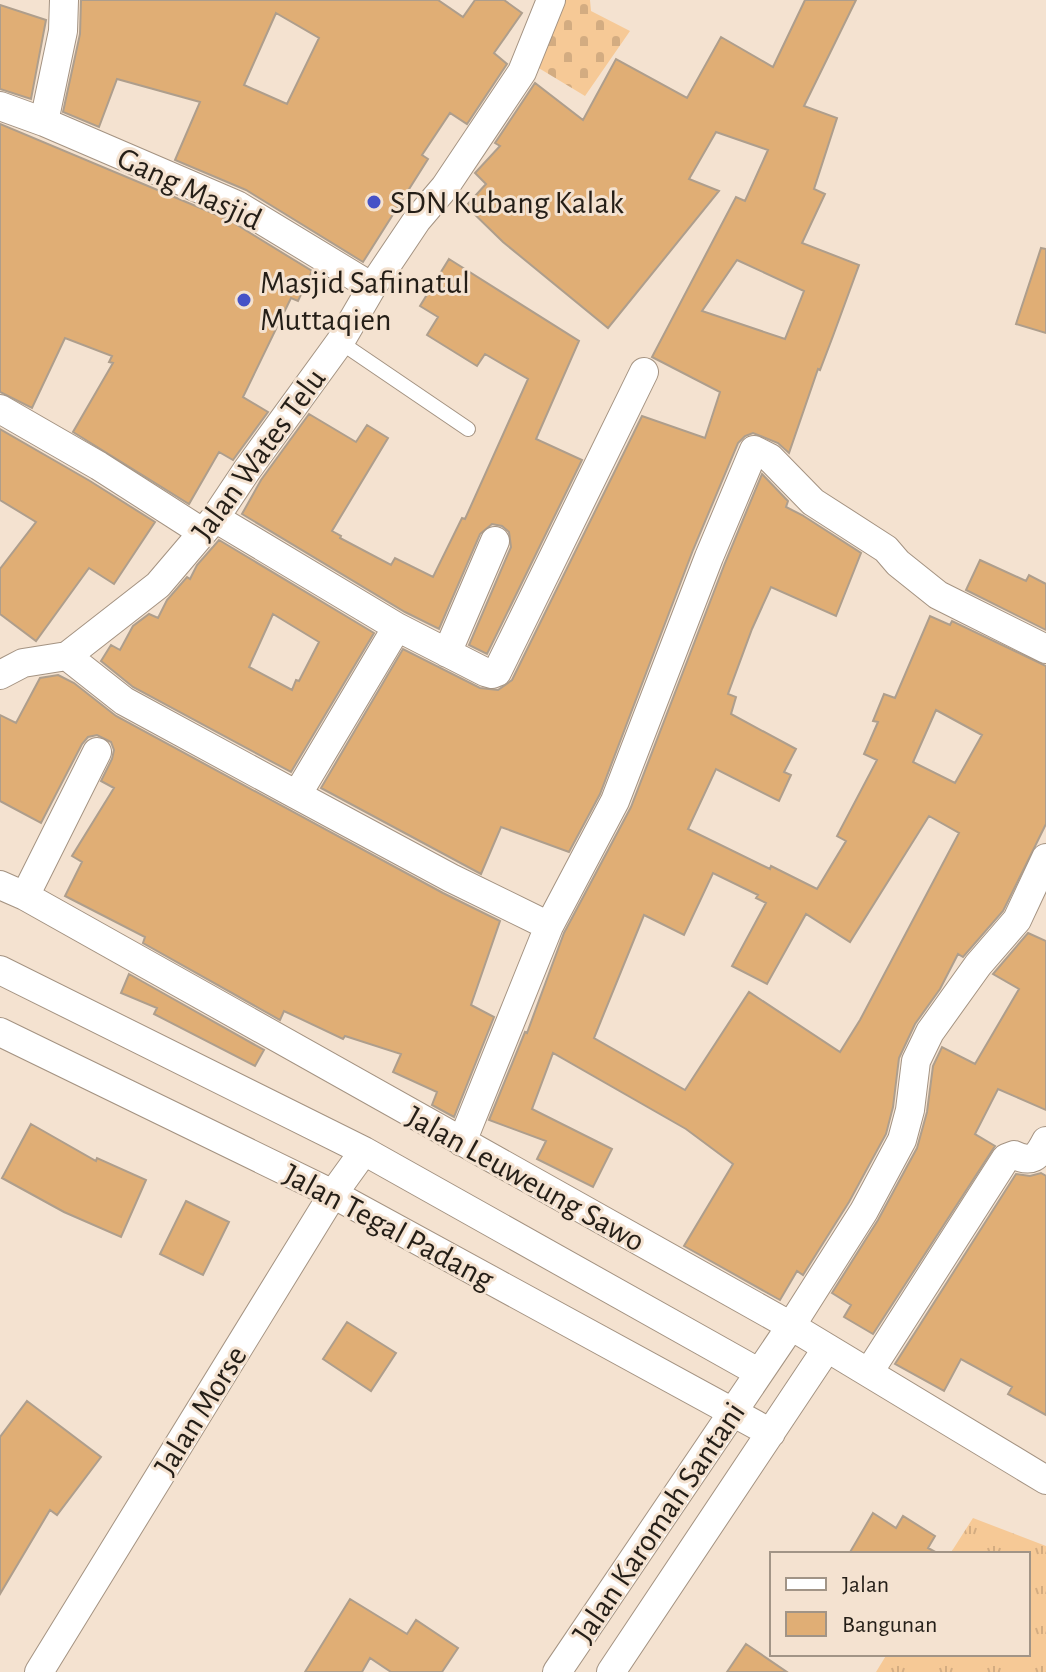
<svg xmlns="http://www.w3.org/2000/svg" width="1046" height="1672" font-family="'Alegreya Sans',sans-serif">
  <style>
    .grass { fill: url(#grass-tufts) }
    .cemetery { fill: url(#cemetery-stones) }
    .building { fill: #e0ae75; stroke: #ae9e8c; stroke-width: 2; fill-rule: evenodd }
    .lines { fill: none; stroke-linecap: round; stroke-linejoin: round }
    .lane-casing { stroke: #a49382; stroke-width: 16 }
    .street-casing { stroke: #a49382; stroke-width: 30 }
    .lane { stroke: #fff; stroke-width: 14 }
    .street { stroke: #fff; stroke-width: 28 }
    .poi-dot { fill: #4652c7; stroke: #f4e2d0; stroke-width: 3 }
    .labels { text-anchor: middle; stroke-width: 6; stroke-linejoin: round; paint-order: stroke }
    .street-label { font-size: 32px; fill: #241e17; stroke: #f4e2d0 }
    .poi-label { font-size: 32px; fill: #241e17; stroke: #f4e2d0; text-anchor: start }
  </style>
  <defs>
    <pattern id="grass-tufts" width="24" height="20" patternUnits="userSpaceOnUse" patternTransform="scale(2)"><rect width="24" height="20" fill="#f6c996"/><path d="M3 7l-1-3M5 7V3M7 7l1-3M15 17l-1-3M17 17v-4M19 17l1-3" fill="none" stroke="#d3ac81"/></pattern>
    <pattern id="cemetery-stones" width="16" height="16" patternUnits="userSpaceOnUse" patternTransform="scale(2)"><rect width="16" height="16" fill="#f6c996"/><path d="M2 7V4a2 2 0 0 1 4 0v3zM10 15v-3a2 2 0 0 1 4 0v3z" fill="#d3ac81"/></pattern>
  </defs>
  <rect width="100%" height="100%" fill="#f4e2d0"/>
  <path class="grass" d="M973 1518 1046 1546V1672H876L887 1654H1028V1554H950Z"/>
  <path class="cemetery" d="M557 0H590L591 11 630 31 585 96 537 67Z"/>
  <path class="building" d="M81 0H438L463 17 475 0H504L522 13 494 53 507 64 467 124 450 113 422 155 428 159 363 262 246 190 175 160 200 102 117 79 99 127 63 112 80 34ZM276 13 319 38 287 104 244 85Z
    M805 0H856L804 106 837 118 814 189 825 194 802 243 859 265 833 336 820 370 818 369 789 453 778 443 753 433 745 436 738 443 693 550 600 794 569 852 501 827 481 874 321 788 403 649 480 688 498 690 512 680 642 416 705 438 720 392 652 357 736 197 745 201 768 150 716 132 689 179 719 191 608 328 503 242 466 206 486 184 475 173 500 146 495 143 535 83 583 120 616 59 687 98 721 37 773 67ZM737 260 804 291 785 339 702 311Z
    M0 5 46 20 31 99 0 89Z
    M0 124 229 220 312 271 298 301 291 298 243 397 268 412 233 460 219 452 189 504 73 432 113 363 109 362 112 356 65 338 32 408 0 392Z
    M1041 248 1046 249V333L1016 324Z
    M449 259 579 341 536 439 582 460 487 654 469 645 511 547 509 532 502 526 492 524 480 534 439 629 405 612 242 514 261 480 309 414 356 442 367 425 388 438 332 531 341 536 340 538 391 565 395 558 433 577 462 518 465 519 528 379 485 354 477 366 427 335 438 317 420 306Z
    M0 429 90 481 155 522 114 584 89 568 36 641 0 614V569L36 522 0 500Z
    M762 474 788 501 786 507 802 515 861 553 836 616 771 587 752 629 728 694 736 697 731 714 796 749 784 772 791 775 779 801 716 769 688 829 770 869 771 866 817 889 846 841 837 836 877 760 864 754 878 722 873 721 884 694 895 698 930 616 950 625 952 621 1046 666V824L1003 911 963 957 958 954 940 989 915 1024 899 1058 893 1107 886 1134 849 1202 803 1275 797 1271 780 1300 684 1246 733 1164 686 1129 553 1053 532 1109 612 1149 593 1187 537 1159 546 1141 489 1120 525 1032 527 1033 564 933 631 807 725 563ZM936 710 982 735 955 783 913 762ZM929 816 959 833 860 1020 840 1052 749 992 685 1090 594 1038 644 915 684 935 713 873 758 895 756 898 766 903 732 966 767 984 806 914 850 942Z
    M219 540 374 633 291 772 133 687 101 661 111 645 120 650 133 626 149 614 158 618 167 600 187 577 190 579 197 565ZM273 614 319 642 299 681 296 680 292 690 249 667Z
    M980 560 1026 581 1029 575 1046 584V630L966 590Z
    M58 675 74 683 116 716 443 893 500 921 471 1005 494 1017 454 1117 432 1105 437 1092 393 1072 401 1054 345 1036 343 1039 284 1011 280 1020 143 943 145 937 65 896 82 862 72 856 114 788 101 781 112 759 114 750 111 742 97 735 88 737 82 744 41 823 0 801V715L16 723 40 678Z
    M1028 933 1046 941V1110L998 1089 975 1134 995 1146 873 1334 844 1317 851 1305 832 1293 878 1220 917 1148 927 1112 933 1066 942 1047 975 1064 1019 989 993 974Z
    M129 974 264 1050 255 1066 154 1014 157 1008 121 993Z
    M31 1124 96 1161 97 1158 146 1180 121 1237 64 1212 2 1178Z
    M1041 1173 1046 1176V1415L1008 1394 1012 1387 961 1359 944 1391 895 1364 1016 1174 1030 1176Z
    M186 1201 229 1222 203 1275 160 1254Z
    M347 1322 396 1353 371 1391 323 1359Z
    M27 1401 101 1457 57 1515 50 1510 0 1594V1437Z
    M873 1513 896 1528 903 1516 935 1536 928 1548 939 1554H849Z
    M350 1599 407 1634 416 1620 458 1648 442 1672H391L370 1658 362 1672H305Z
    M746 1644 787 1672H727Z"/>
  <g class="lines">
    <defs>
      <path id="lane" d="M340 342 468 429"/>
      <path id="street" d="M0 106 44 122 237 205 372 287
        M44 122 63 31 64 0
        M0 409 99 466 202 532
        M215 518 397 627
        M447 653 495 541
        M67 656 124 701 297 795 397 627 485 672 492 674 497 672 644 372
        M0 675 23 663 67 656 158 585 215 518 247 470 340 342 372 287 417 220 445 187 522 72 551 0
        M297 795 451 878 549 926 462 1142
        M0 885 25 896 791 1326 1046 1480
        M25 896 97 752
        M549 926 615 801 709 557 754 450 770 458 813 502 886 549 898 563 938 595 1046 649
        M0 970 364 1151 758 1372
        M0 1032 333 1194 771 1433
        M869 1372 1006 1158 1014 1155C1032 1163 1037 1158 1046 1141
        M39 1672 333 1194 364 1151
        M557 1672 791 1326 864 1211 902 1140 910 1110 916 1061 930 1032 978 965 1017 920 1046 858
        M611 1672 827 1348"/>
    </defs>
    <use href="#lane" class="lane-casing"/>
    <use href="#street" class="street-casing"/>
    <use href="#lane" class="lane"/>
    <use href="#street" class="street"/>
  </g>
  <g class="poi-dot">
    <circle cx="374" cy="202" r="8"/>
    <circle cx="244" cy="300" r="8"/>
  </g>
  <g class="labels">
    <g class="street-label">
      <text transform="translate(190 188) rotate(25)" y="11">Gang Masjid</text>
      <text transform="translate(258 454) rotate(-54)" y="11">Jalan Wates Telu</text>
      <text transform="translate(526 1178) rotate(29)" y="11">Jalan Leuweung Sawo</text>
      <text transform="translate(389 1226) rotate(28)" y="11">Jalan Tegal Padang</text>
      <text transform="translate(200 1410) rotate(-58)" y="11">Jalan Morse</text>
      <text transform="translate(658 1522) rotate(-56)" y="11">Jalan Karomah Santani</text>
    </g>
    <g class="poi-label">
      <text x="390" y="213">SDN Kubang Kalak</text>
      <text x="260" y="293">Masjid Safiinatul<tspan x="260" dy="37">Muttaqien</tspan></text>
    </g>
  </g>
  <rect x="770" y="1552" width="260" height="104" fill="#f4e2d0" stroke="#a19486" stroke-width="2"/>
  <rect x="786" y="1578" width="40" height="12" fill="#ffffff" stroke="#a19486" stroke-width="2"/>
  <text x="842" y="1592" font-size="24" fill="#241e17">Jalan</text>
  <rect x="786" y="1612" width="40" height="24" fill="#e0ae75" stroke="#a19486" stroke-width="2"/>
  <text x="842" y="1632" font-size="24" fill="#241e17">Bangunan</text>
</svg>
